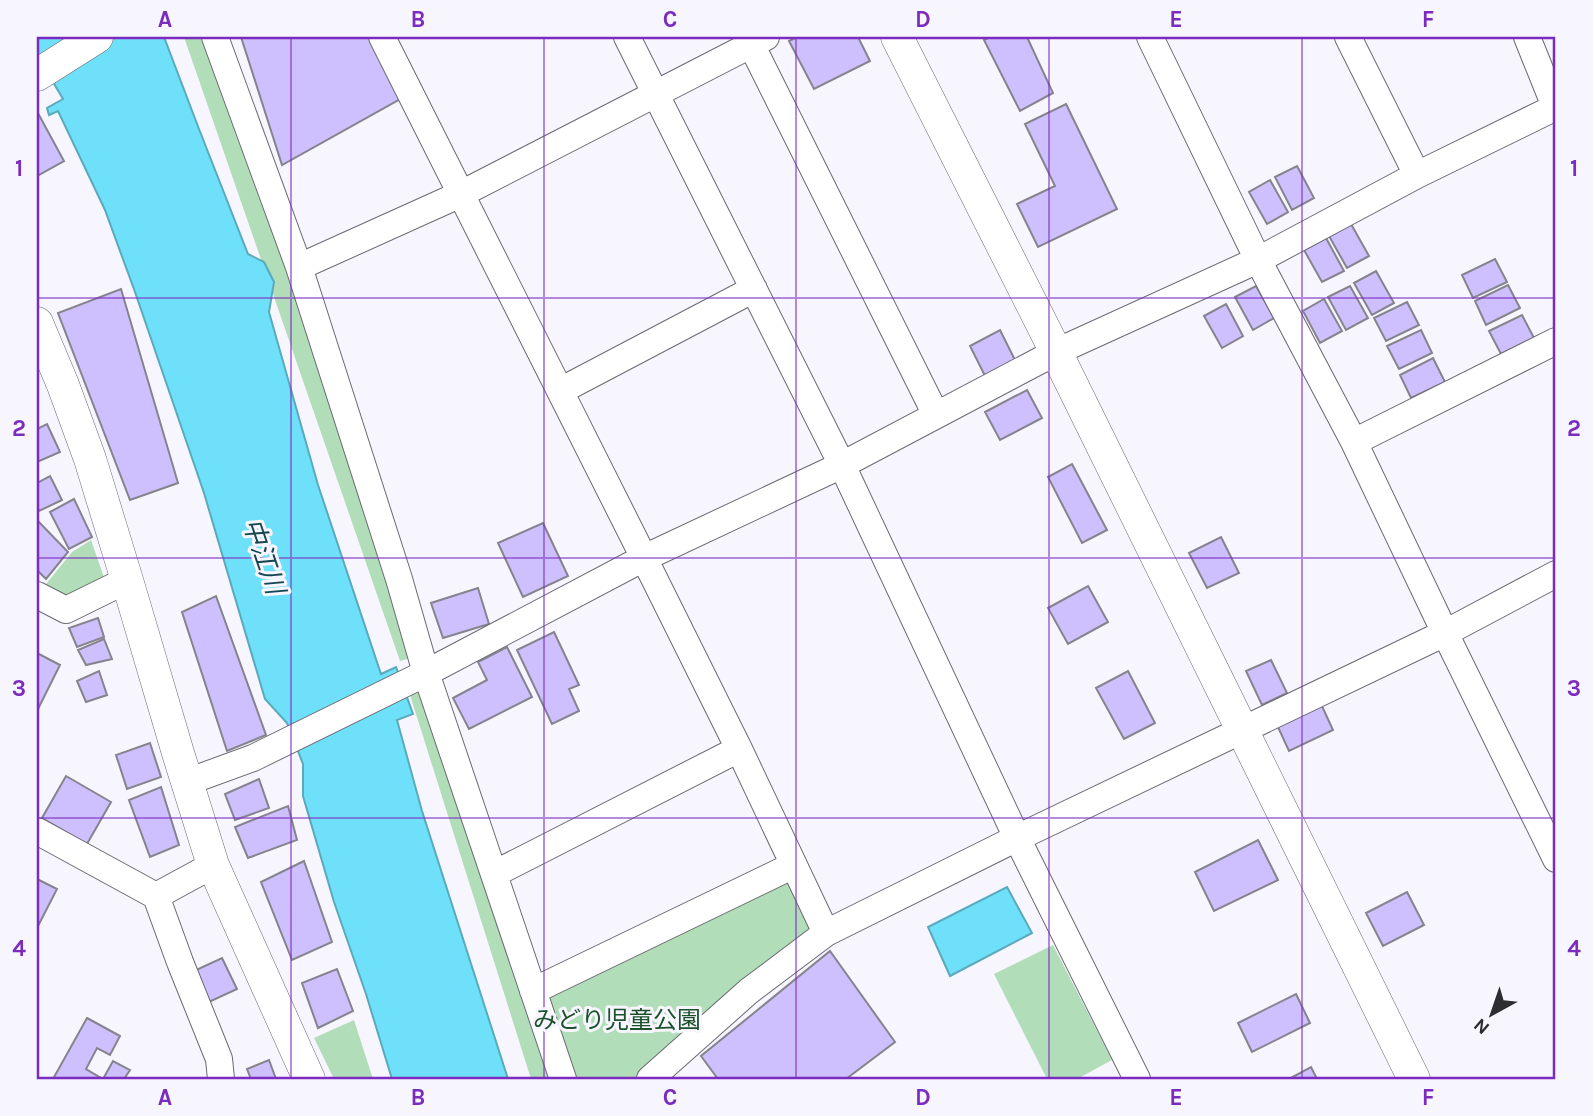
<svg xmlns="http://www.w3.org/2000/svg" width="1593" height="1116" font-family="Karla,'Noto Sans JP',sans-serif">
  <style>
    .green { fill: #b1ddb9 }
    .water { fill: #6ee0f9; stroke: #5aaabc; stroke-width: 2 }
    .building { fill: #cec0fe; stroke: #85838b; stroke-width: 2 }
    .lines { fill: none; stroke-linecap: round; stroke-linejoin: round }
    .minor-casing { stroke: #6b6a72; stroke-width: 28 }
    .tertiary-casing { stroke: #6b6a72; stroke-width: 33 }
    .minor { stroke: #fff; stroke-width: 26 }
    .tertiary { stroke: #fff; stroke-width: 32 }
    .grid { fill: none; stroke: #7b2cbf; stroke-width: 2; stroke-opacity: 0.55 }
    .labels { text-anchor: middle; stroke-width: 6; stroke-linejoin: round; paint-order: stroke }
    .park-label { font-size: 24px; fill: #1c512c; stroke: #f7f5fe }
    .water-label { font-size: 26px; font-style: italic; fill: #144752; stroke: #f7f5fe }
    .neatline { fill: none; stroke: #7b2cbf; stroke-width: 2.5 }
    .grid-label { font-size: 23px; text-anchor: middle; font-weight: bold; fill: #7b2cbf }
  </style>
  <rect width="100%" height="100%" fill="#f7f5fe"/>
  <path class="green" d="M184 37H205L213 51 417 656 400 661Z
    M91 540 107 586 62 597 46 584 72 552Z
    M429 688 554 1079H531L410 695Z
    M792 872 821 932 637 1079H570L542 992Z
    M1053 945 1112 1060 1077 1079H1047L994 974Z
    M354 1020 373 1079H334L314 1038Z"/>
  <path class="water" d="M37 37H164L199 129 248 254 264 262 274 282 269 312 318 485 381 674 396 667 413 714 397 720 422 811 508 1079H392L366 994 334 902 303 796V764L287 723 265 699 204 493 135 292 105 210 58 111 49 115 47 108 63 99 37 55Z
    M1007 887 1032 933 950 976 928 927Z"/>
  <path class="building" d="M241 37H371L402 98 282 165Z
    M797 37H858L870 61 814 89 789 41Z
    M990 37H1027L1053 93 1020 111 984 40Z
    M1066 104 1117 209 1038 247 1017 204 1055 186 1025 124Z
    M39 115 64 161 37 176V116Z
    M1297 166 1314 198 1292 210 1275 177Z
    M1270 180 1288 212 1267 224 1249 192Z
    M1351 224 1369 256 1347 268 1329 236Z
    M1326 238 1344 271 1322 282 1304 250Z
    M1495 259 1507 282 1473 298 1462 275Z
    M1376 271 1394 303 1372 315 1354 283Z
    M1508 285 1520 308 1486 325 1475 301Z
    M1256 286 1274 318 1253 330 1235 297Z
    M1350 286 1368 318 1346 330 1328 297Z
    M121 289 178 483 130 500 58 313Z
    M1324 299 1342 331 1320 343 1303 311Z
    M1407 302 1419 325 1386 341 1374 318Z
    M1226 304 1243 336 1222 348 1204 316Z
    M1522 315 1534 338 1501 354 1489 331Z
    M1000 330 1015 360 985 376 970 346Z
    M1421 330 1432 353 1399 369 1387 346Z
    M1433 358 1445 382 1411 398 1400 375Z
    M1027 390 1042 418 1000 440 985 412Z
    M47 424 60 452 37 462V429Z
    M1072 464 1107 530 1082 543 1048 477Z
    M50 476 62 500 39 511 37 507V483Z
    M74 499 92 537 69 549 50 512Z
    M37 520 68 552 46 579 37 570Z
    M543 523 568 576 523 597 498 543Z
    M1221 537 1239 573 1207 588 1189 553Z
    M1088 586 1108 622 1068 644 1048 608Z
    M478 588 489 624 443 638 431 603Z
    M216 596 266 735 227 751 182 612Z
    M98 618 104 637 77 647 69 628Z
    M554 632 579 685 569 689 579 711 552 724 517 650Z
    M104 639 112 659 86 665 78 650Z
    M507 647 532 697 469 729 453 698 487 680 478 662Z
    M37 653 60 665 37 711Z
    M1271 660 1287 693 1262 705 1246 671Z
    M99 671 107 695 86 702 77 681Z
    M1128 671 1155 723 1124 739 1096 688Z
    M1321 704 1333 730 1289 751 1277 725Z
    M150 743 161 777 127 789 116 755Z
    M66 776 111 802 87 844 42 818Z
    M259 779 269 808 235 820 225 794Z
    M161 787 179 845 150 857 129 800Z
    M288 806 297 840 248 858 235 827Z
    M1258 840 1278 880 1214 911 1195 872Z
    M304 861 332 942 292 960 261 882Z
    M37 879 57 889 38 926 37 925Z
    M1407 892 1424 925 1383 946 1366 913Z
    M830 951 895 1042 846 1079H718L701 1056Z
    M222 958 237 989 209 1002 194 971Z
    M337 969 353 1011 318 1028 302 983Z
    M1296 994 1310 1023 1252 1052 1238 1023Z
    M87 1018 120 1036 110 1055 97 1048 86 1069 103 1079 113 1061 130 1070 124 1079H53Z
    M269 1060 276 1079H251L247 1069Z
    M1311 1067 1317 1079H1289Z"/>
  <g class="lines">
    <defs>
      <path id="minor" d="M215 37 299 267 399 579 426 673 563 1079
        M382 37 644 558 739 749 826 933
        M627 37 842 465 1017 838 1137 1079
        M1150 37 1258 260 1354 442 1445 633 1556 859
        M1348 37 1417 175
        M1527 37 1556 109
        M751 44 936 415
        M299 267 461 194 766 37
        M560 391 754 289
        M1354 442 1556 341
        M37 595 66 610 127 580
        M187 782 253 758 426 673 644 558 842 465 1056 352 1258 260 1417 175 1556 107
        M37 831 156 896 213 865
        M494 874 739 749
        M156 896 180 962 219 1059 221 1079
        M533 991 794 865
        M650 1079 749 991 826 933 1017 838 1445 633 1556 574"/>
      <path id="tertiary" d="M897 37 1056 352 1414 1079
        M37 75 97 37
        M37 323 63 385 90 459 127 580 178 753 213 865 309 1079"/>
    </defs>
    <use href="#minor" class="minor-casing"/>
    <use href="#tertiary" class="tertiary-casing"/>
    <use href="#minor" class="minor"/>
    <use href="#tertiary" class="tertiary"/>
  </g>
  <path class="grid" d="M291 37V1079M544 37V1079M796 37V1079M1049 37V1079M1302 37V1079M37 298H1556M37 558H1556M37 818H1556"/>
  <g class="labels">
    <g class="park-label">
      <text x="617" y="1028">みどり児童公園</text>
    </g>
    <g class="water-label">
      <text transform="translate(264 556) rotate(71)" y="9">中江川</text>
    </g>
  </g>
  <rect width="1593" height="1116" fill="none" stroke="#f7f5fe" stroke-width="77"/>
  <g transform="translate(1492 1014) rotate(220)" stroke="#f7f5fe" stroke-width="5" paint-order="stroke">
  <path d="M0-5L12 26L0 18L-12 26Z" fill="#2d2c2f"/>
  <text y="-10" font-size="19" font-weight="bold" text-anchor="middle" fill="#2d2c2f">N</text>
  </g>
  <rect x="38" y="38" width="1516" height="1040" class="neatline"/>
  <g class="grid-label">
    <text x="165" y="27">A</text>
    <text x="418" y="27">B</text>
    <text x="670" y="27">C</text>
    <text x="923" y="27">D</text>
    <text x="1176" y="27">E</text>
    <text x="1428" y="27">F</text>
    <text x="19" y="176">1</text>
    <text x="1574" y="176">1</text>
    <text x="19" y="436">2</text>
    <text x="1574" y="436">2</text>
    <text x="19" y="696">3</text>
    <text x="1574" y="696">3</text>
    <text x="19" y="956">4</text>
    <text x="1574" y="956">4</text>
    <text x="165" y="1105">A</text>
    <text x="418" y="1105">B</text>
    <text x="670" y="1105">C</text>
    <text x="923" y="1105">D</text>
    <text x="1176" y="1105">E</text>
    <text x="1428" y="1105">F</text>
  </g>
</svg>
